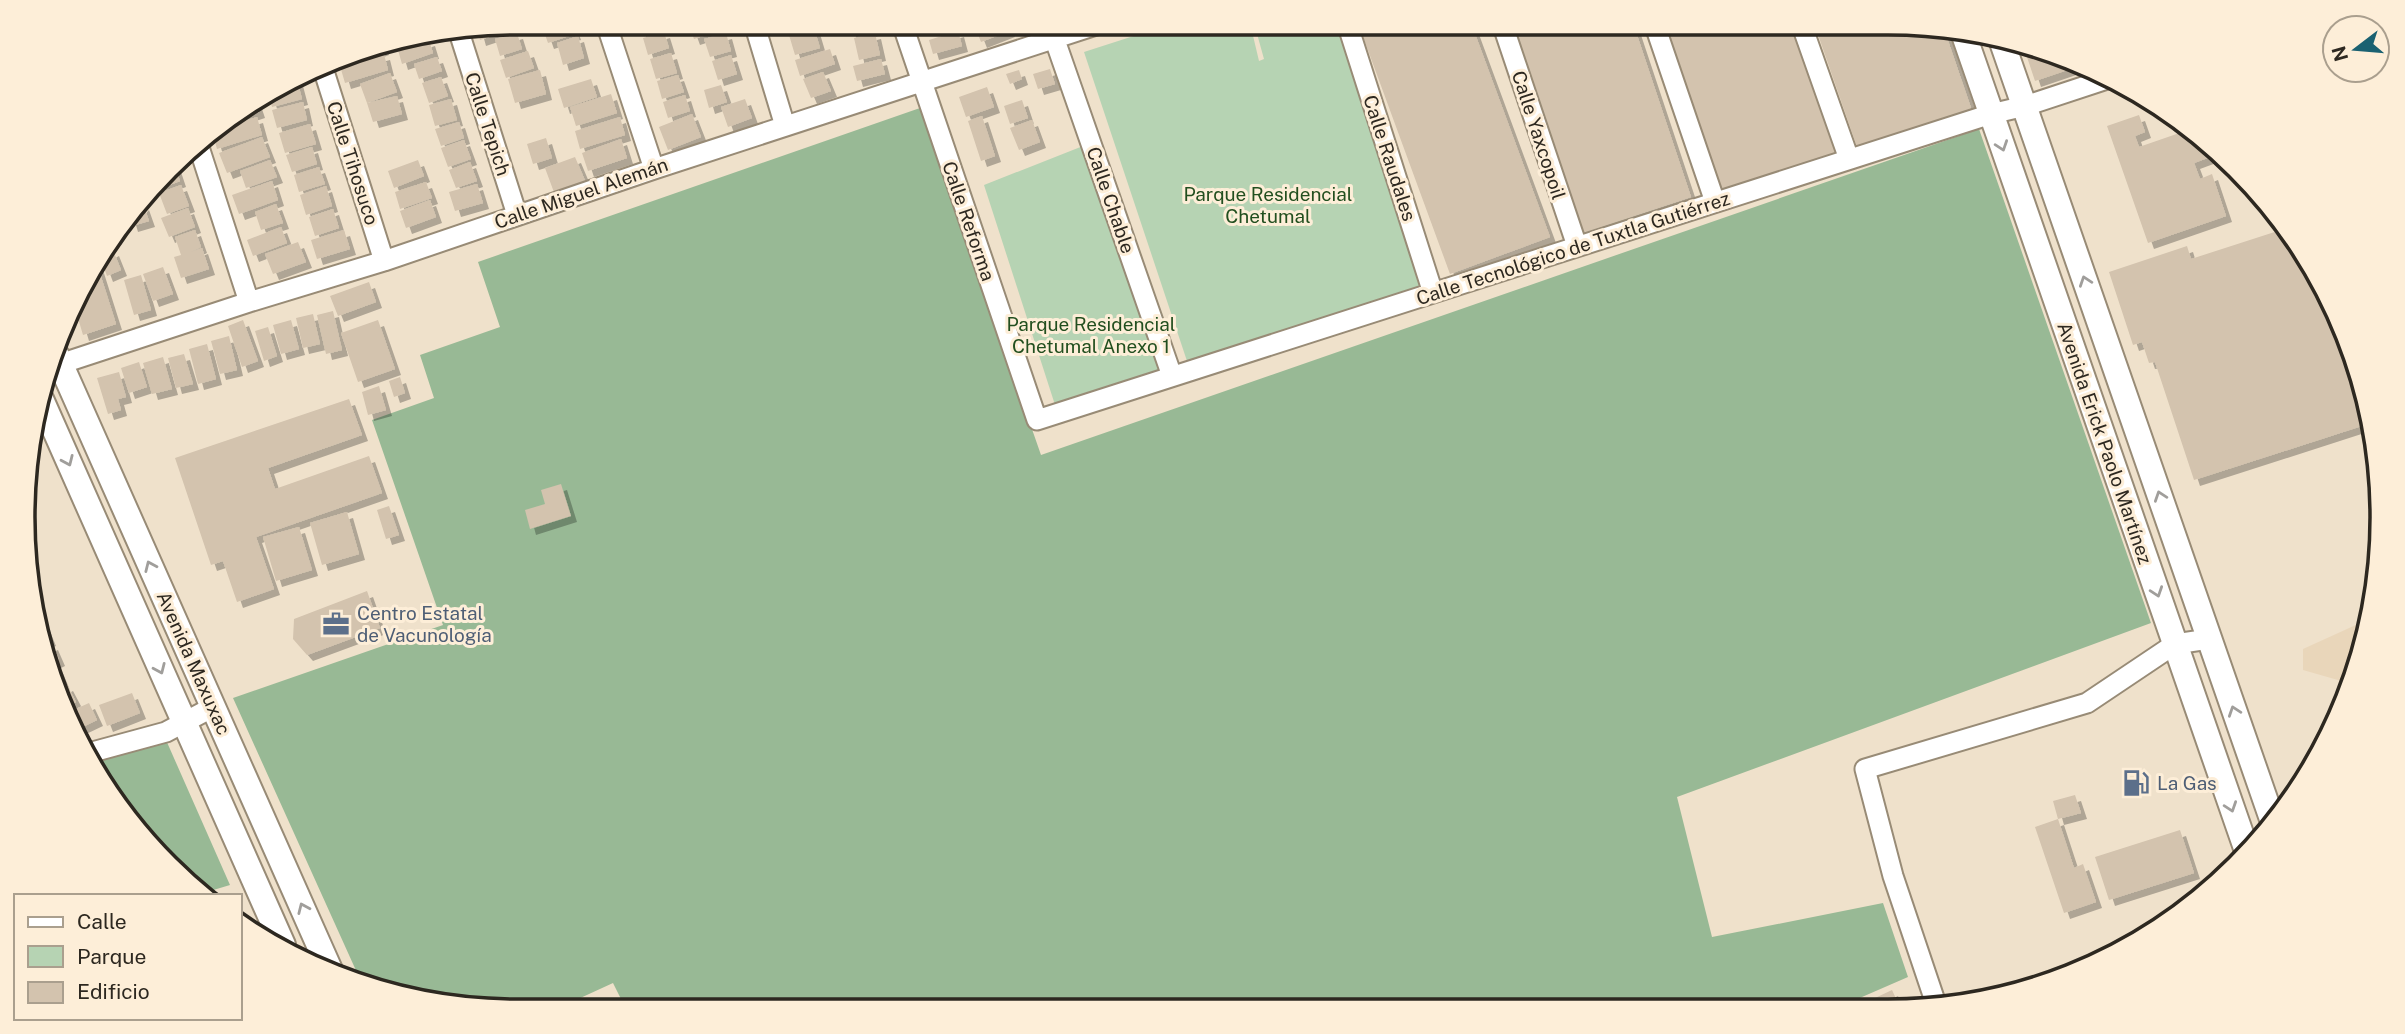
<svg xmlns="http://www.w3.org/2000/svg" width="2405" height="1034" font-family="'Public Sans',sans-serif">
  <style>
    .built { fill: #e9d6ba }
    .green { fill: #b6d3b3 }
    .forest { fill: #98b995 }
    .building { fill: #d3c3ae; filter: url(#shadow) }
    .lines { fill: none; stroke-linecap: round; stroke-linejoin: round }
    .minor-casing { stroke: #988b76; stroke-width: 23 }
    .major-casing { stroke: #988b76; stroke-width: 28 }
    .minor { stroke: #fff; stroke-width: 19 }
    .major { stroke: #fff; stroke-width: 24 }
    .oneway { stroke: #a09e9b }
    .labels { text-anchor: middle; stroke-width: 6; stroke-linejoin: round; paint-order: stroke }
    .street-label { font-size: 19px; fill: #2d2820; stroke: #fdeed8 }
    .park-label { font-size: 19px; fill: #224f1f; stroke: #fdeed8 }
    .service-label { font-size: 19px; fill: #4e5e75; stroke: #fdeed8; text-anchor: start }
    .rim { fill: none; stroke: #2d2820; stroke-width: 3.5 }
  </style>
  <defs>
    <filter id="shadow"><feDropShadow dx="6" dy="6" stdDeviation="0" flood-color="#0004"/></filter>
  </defs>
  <rect width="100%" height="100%" fill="#efe1cb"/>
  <path class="built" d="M2369 619 2356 676 2352 684 2303 670V649Z"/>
  <path class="green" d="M1174 23H1250L1259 61 1264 59 1254 23H1326L1330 36 1344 31 1427 290 1188 364 1084 52Z
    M1083 146 1164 373 1056 408 984 185Z"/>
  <path class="forest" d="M920 108 1041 455 1979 129 2151 623 1677 797 1712 937 1883 903 1908 977 1839 1007 627 1011 613 983 552 1011H517L363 986 233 698 443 625 372 420 434 398 420 355 500 327 478 262Z
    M166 740 230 885 200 894 146 843 88 761Z"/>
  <path class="building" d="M514 23 516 28 480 40 477 29Z
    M551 23H571L575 34 548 43 542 26Z
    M638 23H662L664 28 641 34Z
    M699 23H723L725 29 694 39 690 28 699 25Z
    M784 23H811V25L788 33Z
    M848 23H871L873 30 851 35Z
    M932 23H953L956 29 937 36Z
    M1005 23 1009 31 981 42 974 24Z
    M1358 23H1471L1550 237 1450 274Z
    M1512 23H1633L1691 197 1582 233Z
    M1664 23H1792L1835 152 1720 190Z
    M1814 23H1888L1945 32 1971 108 1857 147Z
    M814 28 820 48 795 55 789 35Z
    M958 31 962 46 933 54 929 40Z
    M664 32 669 48 648 55 643 38Z
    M517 33 522 49 500 56 495 39Z
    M726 33 731 51 710 57 704 39Z
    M875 33 880 55 859 60 854 38Z
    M578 36 584 58 563 65 557 43Z
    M429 40 433 53 402 64 398 50Z
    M382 45 383 49 352 61 349 53 358 49Z
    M2023 45 2047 49 2082 65 2035 81Z
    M830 49 835 64 800 76 795 60Z
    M528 51 534 68 506 78 500 60Z
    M671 53 677 73 656 79 650 59Z
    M384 54 388 70 345 83 340 66Z
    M731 55 737 74 718 80 712 61Z
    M437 57 442 71 419 79 414 64Z
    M881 59 885 74 857 81 853 66Z
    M1050 69 1055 84 1038 89 1033 74Z
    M540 70 546 94 515 103 508 79Z
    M1019 70 1022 79 1010 84 1006 74Z
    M823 72 831 91 811 98 803 79Z
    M390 73 397 92 367 103 360 84Z
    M678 75 684 92 662 99 657 81Z
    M441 77 448 96 429 103 422 83Z
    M591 79 597 97 564 108 558 89Z
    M297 80 302 99 272 107 268 91Z
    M721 85 727 102 709 108 704 90Z
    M987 87 994 107 966 117 959 97Z
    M611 94 617 113 576 126 570 107Z
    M685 95 690 111 668 118 663 102Z
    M397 96 402 114 373 122 367 103Z
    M451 99 457 120 435 126 429 105Z
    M745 99 752 118 728 127 721 107Z
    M255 100 259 112 222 124Z
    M1022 100 1028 118 1010 124 1004 106Z
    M303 102 307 120 277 128 272 110Z
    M692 114 701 137 668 150 659 127Z
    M2139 115 2145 132 2135 136 2139 147 2191 129 2221 153 2194 163 2200 179 2212 174 2226 216 2148 243 2107 126Z
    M982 116 995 156 981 161 968 121Z
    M257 117 262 135 217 149 212 131Z
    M620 117 625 135 580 149 575 131Z
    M1032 120 1040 142 1019 150 1010 128Z
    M459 122 464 138 441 146 435 129Z
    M310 124 316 144 285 153 279 133Z
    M262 137 270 157 227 173 219 153Z
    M546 138 552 158 533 164 527 144Z
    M621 139 627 158 588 171 582 153Z
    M464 140 471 159 448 167 441 148Z
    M312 147 317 164 292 172 286 155Z
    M575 157 586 183 555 195 545 168Z
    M270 160 277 177 246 188 240 171Z
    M418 160 424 176 394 188 388 171Z
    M470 162 477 181 456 188 449 170Z
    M175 166 180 181 159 189 158 186Z
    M319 167 325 184 299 192 294 175Z
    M272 181 278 200 239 214 232 195Z
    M426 182 432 198 400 209 395 192Z
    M477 184 483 203 455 211 449 192Z
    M181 185 189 206 167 214 159 193Z
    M326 186 332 206 306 215 300 195Z
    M430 200 436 217 406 228 400 211Z
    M143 204 149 221 132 226 130 219Z
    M276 204 283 223 261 230 255 212Z
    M188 208 195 227 169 237 161 218Z
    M333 209 339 228 315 236 309 217Z
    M281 227 287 243 253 256 247 240Z
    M2287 228 2331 299 2366 389 2371 423 2194 480 2155 362 2149 363 2142 342 2133 345 2109 272 2187 246 2191 259Z
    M195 230 201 247 191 252 202 248 209 269 181 278 174 257 181 255 175 237Z
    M344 230 350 249 317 259 311 240Z
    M298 242 306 262 273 274 265 254Z
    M113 250 121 270 107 276 100 257Z
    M96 261 116 324 83 335 75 308 89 270Z
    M163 267 173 294 153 301 143 274Z
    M141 275 151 310 134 315 124 280Z
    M369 282 376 302 338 316 330 296Z
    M333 311 342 350 326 354 317 315Z
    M313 314 320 344 303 348 296 318Z
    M243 320 258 361 242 367 228 326Z
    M291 320 299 349 281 354 273 325Z
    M378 320 395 369 358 382 341 333Z
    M268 327 277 356 264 361 255 331Z
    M229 336 237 370 220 374 211 341Z
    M207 344 216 379 198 384 189 349Z
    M184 354 193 384 176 388 168 358Z
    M163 357 172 389 152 394 143 363Z
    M139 362 147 387 129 393 121 368Z
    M119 372 126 397 118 399 121 410 108 414 97 378Z
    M400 377 405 393 394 397 389 381Z
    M379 386 386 410 368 415 362 392Z
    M349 399 362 435 268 468 275 489 369 456 382 493 256 537 274 589 237 602 223 561 211 565 175 458Z
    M561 484 571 516 530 529 525 510 545 504 541 490Z
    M389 506 399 535 386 539 377 510Z
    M347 512 359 554 322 565 310 523Z
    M299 527 312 570 276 581 263 537Z
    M367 591 380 628 307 655 293 639 294 619Z
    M35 604 41 617 35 620 31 606Z
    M43 623 50 640 43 643 37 625Z
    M52 644 59 660 51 664 45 647Z
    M56 665 64 684 60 686 52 667Z
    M67 685 76 702 67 706 61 688Z
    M132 693 140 713 107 726 99 705Z
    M89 703 97 720 76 730 69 712Z
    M2075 795 2081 813 2058 819 2053 801Z
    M2058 819 2074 868 2083 864 2096 902 2064 913 2035 827Z
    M2180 830 2194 873 2109 900 2095 857Z
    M1892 990 1900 1007H1856Z"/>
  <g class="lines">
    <defs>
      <path id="minor" d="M606 23 654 169
        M754 23 785 126
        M902 23 1037 420 1991 114 2025 106 2110 78
        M1049 23 1172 376
        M1347 23 1433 293
        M1502 23 1577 246
        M1654 23 1715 202
        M1801 23 1849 159
        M459 32 517 215
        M322 65 384 261
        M197 141 249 302
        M60 364 249 302 384 261 654 169 1102 23
        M85 754 166 732 213 707
        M1937 1007 1893 876 1865 769 2087 703 2175 644 2209 639"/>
      <path id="major" d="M1964 35 2247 851
        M2002 42 2273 822
        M57 356 330 970
        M41 399 283 945"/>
    </defs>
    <use href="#minor" class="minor-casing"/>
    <use href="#major" class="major-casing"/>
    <use href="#minor" class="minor"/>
    <use href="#major" class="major"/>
  </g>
  <defs><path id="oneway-chevron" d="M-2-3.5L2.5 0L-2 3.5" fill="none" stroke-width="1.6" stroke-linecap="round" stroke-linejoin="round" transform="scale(1.75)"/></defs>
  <g class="oneway">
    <use href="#oneway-chevron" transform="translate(2002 146) rotate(71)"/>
    <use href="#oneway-chevron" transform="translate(2085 281) rotate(-109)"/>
    <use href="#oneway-chevron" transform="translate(68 461) rotate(66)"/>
    <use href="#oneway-chevron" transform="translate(2160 496) rotate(-109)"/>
    <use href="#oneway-chevron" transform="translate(150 566) rotate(-114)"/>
    <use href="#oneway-chevron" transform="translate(2157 592) rotate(71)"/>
    <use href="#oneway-chevron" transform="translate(160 669) rotate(66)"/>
    <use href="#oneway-chevron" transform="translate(2234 711) rotate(-109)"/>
    <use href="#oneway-chevron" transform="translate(2231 807) rotate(71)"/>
    <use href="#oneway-chevron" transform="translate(303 908) rotate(-114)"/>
  </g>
  <defs>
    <symbol id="office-bare" viewBox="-9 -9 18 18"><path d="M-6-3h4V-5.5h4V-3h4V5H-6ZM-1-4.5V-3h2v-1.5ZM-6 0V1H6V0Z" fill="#5c6f8a" stroke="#fdeed8" stroke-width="2.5" paint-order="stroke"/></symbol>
    <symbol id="fuel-bare" viewBox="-9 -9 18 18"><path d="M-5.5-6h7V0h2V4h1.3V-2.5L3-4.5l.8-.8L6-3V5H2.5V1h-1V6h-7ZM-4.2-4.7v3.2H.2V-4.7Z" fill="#5c6f8a" stroke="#fdeed8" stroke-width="2.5" paint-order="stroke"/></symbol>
  </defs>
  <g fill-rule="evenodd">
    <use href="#office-bare" x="317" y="605" width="38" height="38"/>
    <use href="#fuel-bare" x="2117" y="764" width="38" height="38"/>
  </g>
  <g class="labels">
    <g class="street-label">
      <text transform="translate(488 124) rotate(72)" y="7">Calle Tepich</text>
      <text transform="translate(1539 135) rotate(72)" y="7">Calle Yaxcopoil</text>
      <text transform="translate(1390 158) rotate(72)" y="7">Calle Raudales</text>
      <text transform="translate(353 163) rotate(72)" y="7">Calle Tihosuco</text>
      <text transform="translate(581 193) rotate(-19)" y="7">Calle Miguel Alemán</text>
      <text transform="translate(1111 200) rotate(71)" y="7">Calle Chable</text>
      <text transform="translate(969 221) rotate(71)" y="7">Calle Reforma</text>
      <text transform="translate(1573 248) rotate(-18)" y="7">Calle Tecnológico de Tuxtla Gutiérrez</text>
      <text transform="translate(2105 443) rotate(71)" y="7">Avenida Erick Paolo Martínez</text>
      <text transform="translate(194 663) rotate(66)" y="7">Avenida Maxuxac</text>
    </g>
    <g class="park-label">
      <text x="1268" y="201">Parque Residencial<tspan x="1268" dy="22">Chetumal</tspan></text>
      <text x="1091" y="331">Parque Residencial<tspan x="1091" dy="22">Chetumal Anexo 1</tspan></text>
    </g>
    <g class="service-label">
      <text x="357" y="620">Centro Estatal<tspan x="357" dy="22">de Vacunología</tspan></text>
      <text x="2157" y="790">La Gas</text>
    </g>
  </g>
  <path d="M0 0H2405V1034H0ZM517 35H1888A482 482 0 0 1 2370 517V517A482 482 0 0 1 1888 999H517A482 482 0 0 1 35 517V517A482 482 0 0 1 517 35Z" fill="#fdeed8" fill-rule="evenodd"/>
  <path class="rim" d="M517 35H1888A482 482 0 0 1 2370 517V517A482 482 0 0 1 1888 999H517A482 482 0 0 1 35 517V517A482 482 0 0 1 517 35Z"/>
  <rect x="14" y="894" width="228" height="126" fill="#fdeed8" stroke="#aa9f8e" stroke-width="2"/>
  <rect x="28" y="917" width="35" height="10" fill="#ffffff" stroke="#aa9f8e" stroke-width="2"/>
  <text x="77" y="929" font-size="21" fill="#2d2820">Calle</text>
  <rect x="28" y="946" width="35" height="21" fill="#b6d3b3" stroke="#aa9f8e" stroke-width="2"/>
  <text x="77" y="964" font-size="21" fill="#2d2820">Parque</text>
  <rect x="28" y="982" width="35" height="21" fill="#d3c3ae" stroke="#aa9f8e" stroke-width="2"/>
  <text x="77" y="999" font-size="21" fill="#2d2820">Edificio</text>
  <g transform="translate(2356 49) rotate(254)"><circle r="33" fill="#fdeed8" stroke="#aa9f8e" stroke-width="2"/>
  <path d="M0-5L12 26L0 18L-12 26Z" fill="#1a6171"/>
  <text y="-10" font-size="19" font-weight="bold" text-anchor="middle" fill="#2d2820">N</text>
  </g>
</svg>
